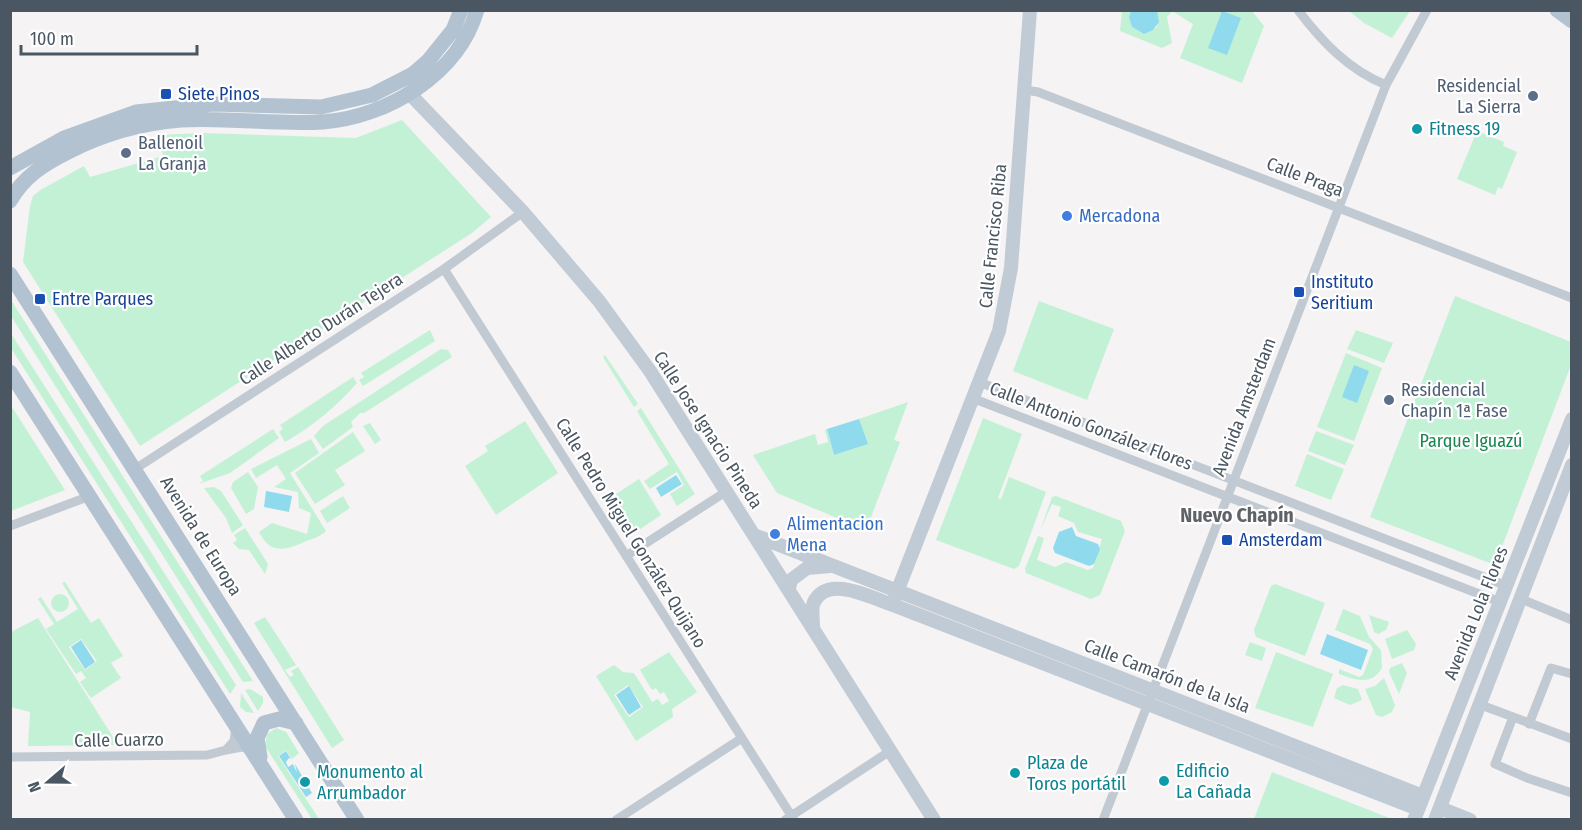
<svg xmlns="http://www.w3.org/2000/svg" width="1582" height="830" font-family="'Fira Sans Condensed',sans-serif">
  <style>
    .green { fill: #c3f1d5; fill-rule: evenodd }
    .water { fill: #90daee }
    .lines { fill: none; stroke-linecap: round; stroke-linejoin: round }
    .street { stroke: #c1cad2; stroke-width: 9 }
    .secondary { stroke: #c1cbd6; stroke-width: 14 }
    .primary { stroke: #b3c2d1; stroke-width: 15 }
    .transit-dot { fill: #1a4fb4; stroke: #fff; stroke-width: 2 }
    .service-dot { fill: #5c6f8a; stroke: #fff; stroke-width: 2 }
    .culture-dot { fill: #0f9aa8; stroke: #fff; stroke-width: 2 }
    .shop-dot { fill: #3f7fe0; stroke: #fff; stroke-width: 2 }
    .labels { text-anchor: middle; stroke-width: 4.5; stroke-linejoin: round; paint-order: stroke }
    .service-label { font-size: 18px; fill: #4e5e75; stroke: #fff; text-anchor: start }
    .transit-label { font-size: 18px; fill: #164399; stroke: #fff; text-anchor: start }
    .culture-label { font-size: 18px; fill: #0d838f; stroke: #fff; text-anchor: start }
    .street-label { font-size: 18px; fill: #4a5661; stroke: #fff }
    .shop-label { font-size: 18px; fill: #366cbe; stroke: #fff; text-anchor: start }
    .park-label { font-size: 18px; fill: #17864f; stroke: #fff }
    .neighbourhood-label { font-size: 20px; font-weight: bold; fill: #5f6368; stroke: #fff }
  </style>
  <rect width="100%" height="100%" fill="#f5f3f3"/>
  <path class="green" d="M1122 10 1131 11 1132 27 1144 34 1157 27V11H1252L1264 26 1242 83 1180 58 1193 24 1172 11 1167 17 1172 43 1162 48 1120 31Z
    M1349 11H1410L1392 38 1364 23Z
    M402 120 491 217 472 233 140 446 23 262 30 206 33 196 42 189 84 166 90 177 163 156 159 135 202 133 356 138Z
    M1477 131 1504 142 1503 146 1517 152 1502 189 1498 187 1495 195 1457 179Z
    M1455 296 1571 342V365L1495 565 1370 517Z
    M10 300H11L253 681 243 682 11 316Z
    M1039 301 1114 329 1087 400 1013 371Z
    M430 330 435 341 363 386 359 380 364 377 361 373Z
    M1356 330 1393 343 1384 363 1347 349Z
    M10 332 236 685 230 694 11 348Z
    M441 349 448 350 452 357 364 413H360L351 422 353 427 323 449 314 436 323 426Z
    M1346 353 1382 368 1354 441 1317 427Z
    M605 355 638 404 634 407 603 357Z
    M353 377 357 383C337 406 312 427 285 442L279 432 283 429 280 425Z
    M908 402 894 440 900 442 866 530 777 493 753 455 815 434 818 445 828 442 825 430 827 429 834 455 867 444 859 419Z
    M10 404 65 490 11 511H10Z
    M641 408 695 494 677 506 670 494 684 485 677 472 650 489 644 481 669 464 637 411Z
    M983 418 1022 434 998 498 1001 499 1009 477 1046 492 1019 566 1014 569 936 540Z
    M525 421 558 473 496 515 465 466 488 451 485 446Z
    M370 423 381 440 375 444 363 426Z
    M273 429 279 438 230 473 198 484 203 481 200 476Z
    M1316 431 1354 445 1345 465 1308 451Z
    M353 432 365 451 335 470 345 485 315 504 295 473Z
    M311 439 319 453 290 473 326 531C320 537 312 539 304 542 284 551 270 554 259 532L272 523 307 534 311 513 299 508 298 492 274 487 286 479 277 465 256 478 251 469Z
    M1307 454 1344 469 1331 500 1295 486Z
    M248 472 258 487 254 509 246 514 231 488 233 482Z
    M639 479 661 515 630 536 607 500Z
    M214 487 221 491 243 525 232 533 226 518 204 488Z
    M343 496 350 508 327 523 320 511Z
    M1056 496 1121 521 1125 531 1100 595 1091 599 1026 573 1025 569 1038 536 1044 538 1037 560 1055 567 1066 562 1088 570 1093 568 1102 539 1078 532 1074 523 1058 516 1061 507 1052 504 1040 531 1052 497Z
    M245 528 268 564 265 574 249 550 239 549 233 543 237 540 234 535Z
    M65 582 91 623 99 618 123 656 111 663 121 678 91 698 80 682 86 678 81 671 76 674 46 629 54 624 38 599 41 597 57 622 78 609 62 583ZM81 639 97 661 85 670 69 647Z
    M1275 584 1325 603 1305 656 1256 637 1254 630 1271 586Z
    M51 603a9 9 0 1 1 18 0a9 9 0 1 1-18 0Z
    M1343 609 1360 616 1369 637 1381 650 1382 668C1371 686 1356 680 1339 674V669L1359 677 1363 675 1373 649 1370 644 1335 630Z
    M1369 615 1389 622 1386 630 1378 634 1374 632Z
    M265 617 296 665 285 670 290 677 294 675 291 671 298 667 344 740 332 748 254 623Z
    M38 618 118 745 28 746 30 712 11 707V632Z
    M1407 630 1416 644 1414 650 1392 659 1385 639Z
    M1250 642 1266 648 1262 661 1245 655Z
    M669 652 697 692 672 709 673 717 636 741 596 676 614 665 623 672 634 673 652 702 658 699 662 705 669 701 664 692 660 694 656 688 652 690 640 670ZM628 685 643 707 629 717 614 695Z
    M1276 652 1333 674 1313 727 1255 708Z
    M1402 663 1407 673 1399 694 1389 672 1390 668Z
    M1384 678 1395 705 1392 712 1382 717 1376 715 1365 689 1375 686Z
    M1343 685 1358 689 1362 700 1350 705 1334 698 1337 688Z
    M250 689 263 697V703L258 711 245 690Z
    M241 693 254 713 246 712 240 707Z
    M276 728 286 732 299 753 292 759 286 750 278 756 319 819H312L265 746 267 734Z
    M1272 772 1392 819H1254Z"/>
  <path class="water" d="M1157 11 1159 22 1153 30 1144 34 1132 27 1129 17 1131 11Z
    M1222 11 1241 18 1227 55 1208 48Z
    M1354 365 1369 371 1357 403 1342 397Z
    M859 419 868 444 834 455 827 429Z
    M676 475 682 484 661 497 656 488Z
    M266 491 292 496 289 512 264 507Z
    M1072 527 1076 536 1098 544 1100 549 1094 564 1089 566 1055 553 1053 548 1059 532Z
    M1327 634 1368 650 1361 670 1320 654Z
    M81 640 95 662 85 669 71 647Z
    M629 686 641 707 629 715 616 695Z
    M286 751 291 759 289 758 286 762 288 767 293 764 297 773 295 764 312 793 306 797 279 756Z"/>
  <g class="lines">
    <path class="street" d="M1298 10C1322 42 1349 70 1386 85
      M1025 90 1038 92 1572 298
      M444 269 794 820
      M979 382 1507 586
      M972 398 1500 602
      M135 469 444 269 523 212
      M10 526 90 496
      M626 556 727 491
      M1521 599 1572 620
      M1481 705 1572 739
      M1513 717 1495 764 1527 778 1572 793
      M1529 724 1551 668 1572 674
      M236 727 234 741 226 750 242 747 252 750
      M10 757 207 755 226 750
      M616 820 742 738
      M785 820 890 751
      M1103 820 1386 85 1427 10"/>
    <path class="secondary" d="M409 93 523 212 599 301 650 371 934 820
      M754 535 1423 796
      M789 588 791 580 807 568 830 566
      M895 597 999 331 1011 268 1030 10
      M813 626C813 619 811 608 814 602 828 574 871 598 893 605L1418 809
      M1440 808 1470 820
      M1414 820 1572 419
      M1435 820 1572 465"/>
    <path class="primary" d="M1557 10 1572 21
      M10 168 64 138 136 112 213 104 321 107 372 95 413 74 428 61 453 30 461 10
      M10 201C23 177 44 164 68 152 103 134 142 123 181 120 228 117 276 125 323 122 387 117 458 75 477 10
      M10 274 357 820
      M10 372 296 820
      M260 757 257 738 264 723 279 719 296 723"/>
  </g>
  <g class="transit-dot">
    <rect x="160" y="88" width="12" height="12" rx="3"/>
    <rect x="1293" y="286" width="12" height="12" rx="3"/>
    <rect x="34" y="293" width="12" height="12" rx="3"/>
    <rect x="1221" y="534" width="12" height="12" rx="3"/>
  </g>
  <g class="service-dot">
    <circle cx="1533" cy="96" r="6"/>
    <circle cx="126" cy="153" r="6"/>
    <circle cx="1389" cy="400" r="6"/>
  </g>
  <g class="culture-dot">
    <circle cx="1417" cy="129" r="6"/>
    <circle cx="1015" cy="773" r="6"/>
    <circle cx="1164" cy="781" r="6"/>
    <circle cx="305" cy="782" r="6"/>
  </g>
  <g class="shop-dot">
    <circle cx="1067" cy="216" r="6"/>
    <circle cx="775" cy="534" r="6"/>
  </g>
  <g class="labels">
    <g class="service-label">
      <text x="1521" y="92" text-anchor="end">Residencial<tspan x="1521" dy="21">La Sierra</tspan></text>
      <text x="138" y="149">Ballenoil<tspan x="138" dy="21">La Granja</tspan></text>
      <text x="1401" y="396">Residencial<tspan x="1401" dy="21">Chapín 1ª Fase</tspan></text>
    </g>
    <g class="transit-label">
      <text x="178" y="100">Siete Pinos</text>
      <text x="1311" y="288">Instituto<tspan x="1311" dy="21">Seritium</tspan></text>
      <text x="52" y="305">Entre Parques</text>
      <text x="1239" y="546">Amsterdam</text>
    </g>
    <g class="culture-label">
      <text x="1429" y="135">Fitness 19</text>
      <text x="1027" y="769">Plaza de<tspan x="1027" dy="21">Toros portátil</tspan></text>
      <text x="1176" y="777">Edificio<tspan x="1176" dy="21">La Cañada</tspan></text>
      <text x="317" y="778">Monumento al<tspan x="317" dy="21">Arrumbador</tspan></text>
    </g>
    <g class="street-label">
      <text transform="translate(1305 177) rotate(21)" y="6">Calle Praga</text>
      <text transform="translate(993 236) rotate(-84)" y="6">Calle Francisco Riba</text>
      <text transform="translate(321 329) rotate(-33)" y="6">Calle Alberto Durán Tejera</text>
      <text transform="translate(1244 407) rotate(-69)" y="6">Avenida Amsterdam</text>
      <text transform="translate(1091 426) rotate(21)" y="6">Calle Antonio González Flores</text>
      <text transform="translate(708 430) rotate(57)" y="6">Calle Jose Ignacio Pineda</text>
      <text transform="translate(631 533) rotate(58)" y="6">Calle Pedro Miguel González Quijano</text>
      <text transform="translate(201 536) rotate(58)" y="6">Avenida de Europa</text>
      <text transform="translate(1476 613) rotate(-68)" y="6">Avenida Lola Flores</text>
      <text transform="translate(1167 676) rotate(21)" y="6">Calle Camarón de la Isla</text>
      <text transform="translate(119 740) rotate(-1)" y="6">Calle Cuarzo</text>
    </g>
    <g class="shop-label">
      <text x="1079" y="222">Mercadona</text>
      <text x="787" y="530">Alimentacion<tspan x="787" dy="21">Mena</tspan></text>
    </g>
    <g class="park-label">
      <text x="1471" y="447">Parque Iguazú</text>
    </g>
    <g class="neighbourhood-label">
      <text x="1237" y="522">Nuevo Chapín</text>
    </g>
  </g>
  <rect width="1582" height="830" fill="none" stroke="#4a5661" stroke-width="24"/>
  <g transform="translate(48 782) rotate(250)" stroke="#ffffff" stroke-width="4.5" paint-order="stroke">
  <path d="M0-4.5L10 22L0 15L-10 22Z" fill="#4a5661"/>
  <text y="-9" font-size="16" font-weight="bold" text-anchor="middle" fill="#4a5661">N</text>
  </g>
  <path d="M21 45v9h176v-9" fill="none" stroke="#4a5661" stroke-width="3"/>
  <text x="30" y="45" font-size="18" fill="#4a5661" stroke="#ffffff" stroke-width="4.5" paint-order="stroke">100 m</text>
</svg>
